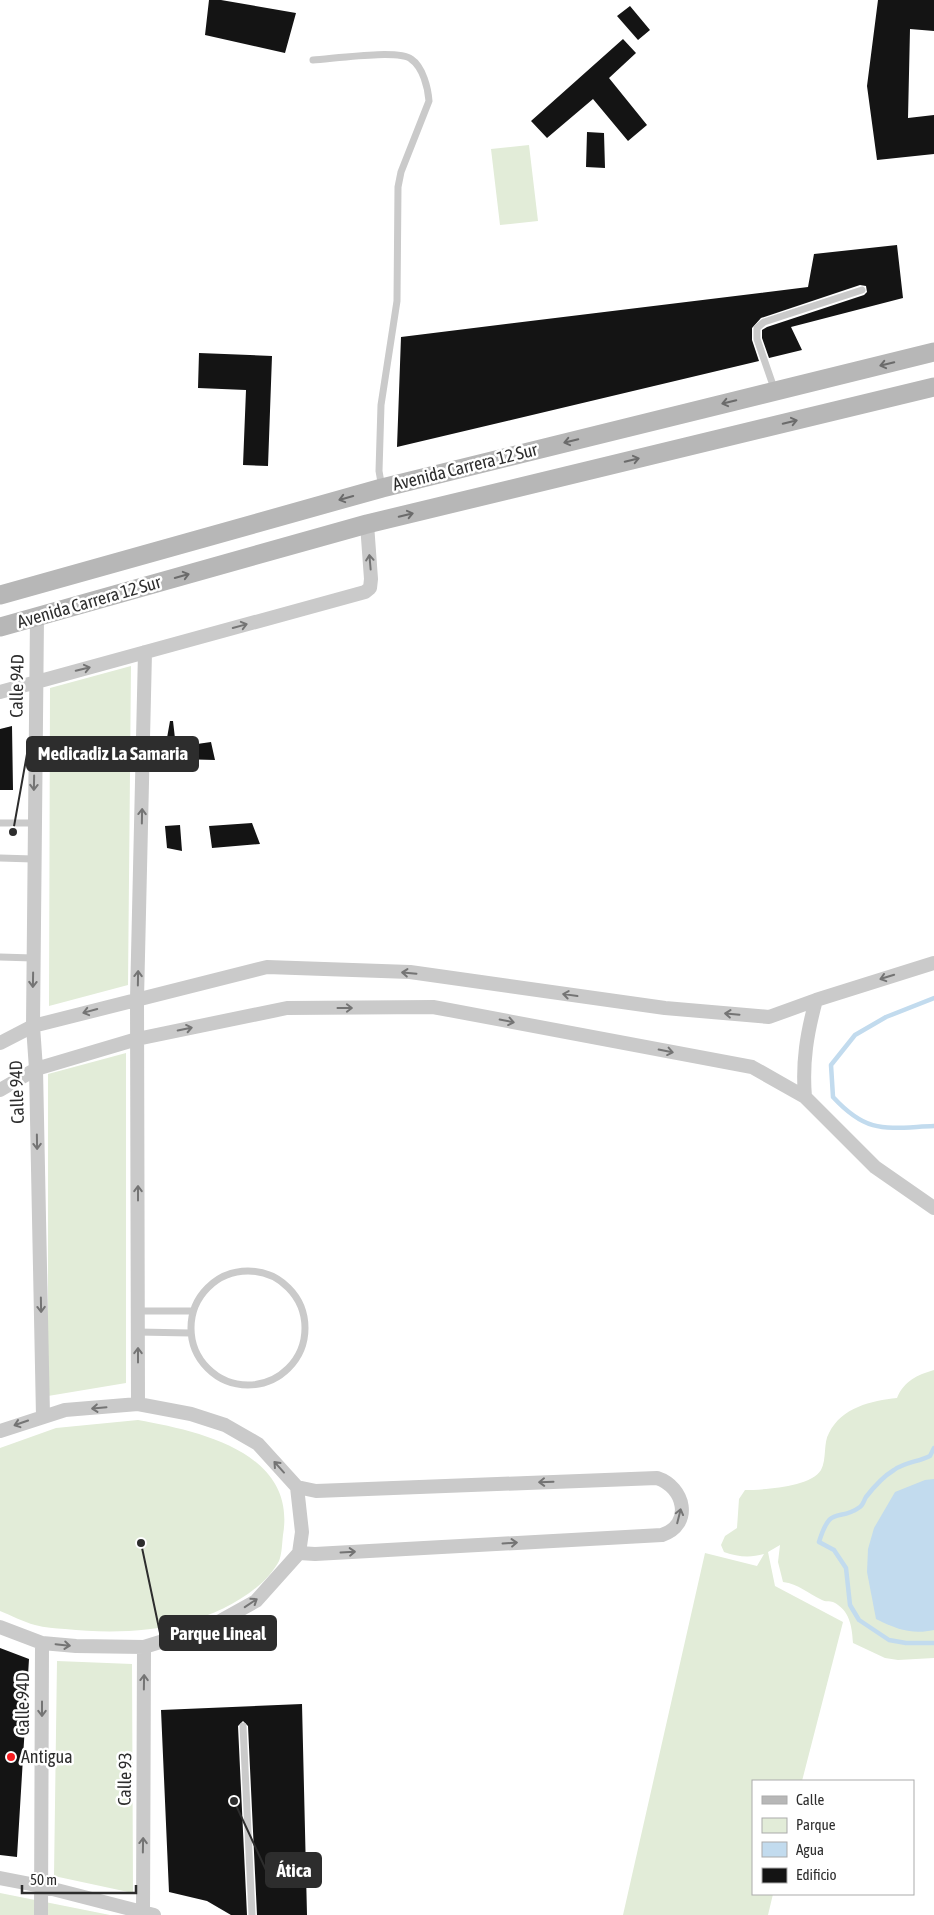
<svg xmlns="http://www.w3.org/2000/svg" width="934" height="1915" font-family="'Asap Condensed',sans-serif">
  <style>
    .green { fill: #e2ecd8 }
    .water { fill: #c2dbee }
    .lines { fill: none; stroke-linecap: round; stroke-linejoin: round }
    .stream { stroke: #c2dbee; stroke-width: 4.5 }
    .building { fill: #141414 }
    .lane { stroke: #cacaca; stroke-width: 7 }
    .street { stroke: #cacaca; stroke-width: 14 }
    .secondary { stroke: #b7b7b7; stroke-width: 19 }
    .oneway { stroke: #6b6b6b }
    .oneway2 { stroke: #747474 }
    .poi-dot { fill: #f71c20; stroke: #fff; stroke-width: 2 }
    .labels { text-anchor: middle; stroke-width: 5; stroke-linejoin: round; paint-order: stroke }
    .street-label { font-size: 18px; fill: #2d2d2d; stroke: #fff }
    .poi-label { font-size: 18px; fill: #2d2d2d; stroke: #fff; text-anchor: start }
    .leader { fill: none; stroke: #2d2d2d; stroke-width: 2 }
    .callout-dot { fill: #2d2d2d; stroke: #fff; stroke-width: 2 }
    .callout { fill: #2d2d2d; stroke: #2d2d2d; stroke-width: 2 }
    .callout-label { font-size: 19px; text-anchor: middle; font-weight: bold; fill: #fff }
  </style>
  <rect width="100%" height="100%" fill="#fff"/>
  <path class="green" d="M529 145 538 221 500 225 491 149Z
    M131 666 128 985 49 1006 50 688Z
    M126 1053V1383L48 1396V1074Z
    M934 1370V1658L898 1660 885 1658 853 1643C852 1627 850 1610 833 1602 830 1601 825 1602 822 1600 807 1593 799 1584 783 1582L778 1562 780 1545 768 1552 775 1586 843 1622 802 1781H753V1894H773L768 1915H623L705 1553 757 1566 764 1554C750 1558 738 1557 724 1552L721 1545 725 1536 737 1528 739 1499 745 1490C763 1490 811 1487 821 1470 827 1459 823 1443 829 1433 842 1407 871 1401 897 1398 904 1381 917 1375 934 1370Z
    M138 1420C199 1431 297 1452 283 1535 282 1543 282 1554 279 1561 275 1569 264 1582 257 1587 204 1630 130 1636 65 1629 55 1628 45 1628 35 1625 23 1622 11 1615 0 1611V1448L56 1428Z
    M57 1661 132 1664 133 1893 54 1876Z
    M0 1893 110 1915H0Z"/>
  <path class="water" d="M934 1479V1630C912 1635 896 1629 876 1619L867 1572 868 1549 874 1528 895 1492 925 1480Z"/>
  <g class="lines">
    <path class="stream" d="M934 998 886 1017 855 1035 831 1065 833 1097C868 1135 886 1128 934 1126
      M934 1448 930 1456C918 1462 905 1462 894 1470 884 1476 873 1488 866 1497 864 1500 863 1505 860 1507 838 1523 831 1503 819 1542L834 1550 846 1568 850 1605 859 1620 889 1640 906 1643H934"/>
  </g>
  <path class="building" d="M209 0H221L296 13 285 53 205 35Z
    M878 0H934V31L910 29 908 118 934 115V154L877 160 867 86Z
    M630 6 650 30 638 40 617 16Z
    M623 39 636 53 609 78 647 125 628 141 593 99 547 138 531 121Z
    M587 132 604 133 605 168 586 167Z
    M897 245 903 298 791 327 802 350 769 358 762 338V330L767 327 864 295 867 292 866 286 860 285 761 318 752 328V340L759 361 397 447 401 337 808 287 814 254Z
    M199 353 272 356 268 466 243 465 246 390 198 388Z
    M170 721H173L176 747 211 742 215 760 178 759 179 770 162 766Z
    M12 726 13 790H0V729Z
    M252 823 260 844 212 848 209 826Z
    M180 825 182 851 167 848 165 826Z
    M0 1648 29 1659 17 1857 0 1855Z
    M302 1704 307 1915H257L248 1726 243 1721 238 1726 247 1915H231L207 1901 169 1892 161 1710Z"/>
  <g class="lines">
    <path class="lane" d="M313 60C332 59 398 49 411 59 423 67 428 88 429 101L401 172 398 187 397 301 381 405 379 471 382 488
      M775 391 757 339V328L764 322 862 290
      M0 823H33
      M0 858 33 859
      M0 957 33 958
      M191 1328a57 57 0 1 1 114 0a57 57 0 1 1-114 0Z
      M138 1311H192
      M138 1332 190 1333
      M243 1726 252 1915"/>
    <path class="street" d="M37 617 33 1026 36 1069 43 1416
      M0 692 365 592 370 588 371 579 367 524
      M0 1043 33 1026 267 967 410 972 665 1008 769 1017 816 1000 934 963
      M0 1090 36 1069 137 1039 287 1008 433 1007 752 1067 805 1097 875 1167 934 1208
      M805 1097C802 1062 807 1033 816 1000
      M138 1404 137 999 145 652
      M0 1431 65 1410 138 1404 191 1414 225 1425 258 1444 297 1487 302 1532 299 1553 256 1601 220 1621 173 1638 144 1647 76 1646 42 1643 0 1627
      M297 1487 316 1491 657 1478C685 1487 693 1525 662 1535L315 1554 299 1553
      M0 1878 41 1886 154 1915
      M41 1915 42 1643
      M143 1915 144 1647"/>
    <path class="secondary" d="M0 595 382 488 934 352
      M0 627 367 524 934 387"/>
  </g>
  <defs><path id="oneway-shaft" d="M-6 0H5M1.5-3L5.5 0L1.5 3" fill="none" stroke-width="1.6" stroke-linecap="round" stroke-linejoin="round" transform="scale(1.25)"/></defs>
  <g class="oneway">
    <use href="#oneway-shaft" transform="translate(887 364) rotate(166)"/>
    <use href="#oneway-shaft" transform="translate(729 402) rotate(166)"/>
    <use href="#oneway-shaft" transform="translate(790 422) rotate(-14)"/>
    <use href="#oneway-shaft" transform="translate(571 441) rotate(166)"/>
    <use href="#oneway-shaft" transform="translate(632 460) rotate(-14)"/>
    <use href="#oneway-shaft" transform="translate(346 498) rotate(164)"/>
    <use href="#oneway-shaft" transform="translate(406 515) rotate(-14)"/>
    <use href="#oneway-shaft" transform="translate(182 576) rotate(-16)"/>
  </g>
  <g class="oneway2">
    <use href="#oneway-shaft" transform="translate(370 562) rotate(-95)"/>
    <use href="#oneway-shaft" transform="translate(240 626) rotate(-15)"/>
    <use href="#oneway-shaft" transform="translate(83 669) rotate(-14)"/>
    <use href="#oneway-shaft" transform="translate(34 783) rotate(91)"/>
    <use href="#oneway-shaft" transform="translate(142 816) rotate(-89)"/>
    <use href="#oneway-shaft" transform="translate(409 973) rotate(-175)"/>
    <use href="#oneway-shaft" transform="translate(887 977) rotate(163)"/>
    <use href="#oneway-shaft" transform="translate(138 978) rotate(-89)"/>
    <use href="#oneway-shaft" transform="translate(33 980) rotate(91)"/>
    <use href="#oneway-shaft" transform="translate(570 995) rotate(-172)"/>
    <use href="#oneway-shaft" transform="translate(345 1008)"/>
    <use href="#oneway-shaft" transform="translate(90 1011) rotate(165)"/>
    <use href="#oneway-shaft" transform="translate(732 1014) rotate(-175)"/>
    <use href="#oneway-shaft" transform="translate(507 1021) rotate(11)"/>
    <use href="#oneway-shaft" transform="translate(185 1029) rotate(-12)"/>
    <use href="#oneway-shaft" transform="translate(666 1051) rotate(11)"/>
    <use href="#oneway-shaft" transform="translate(37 1142) rotate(89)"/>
    <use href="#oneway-shaft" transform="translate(138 1193) rotate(-90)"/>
    <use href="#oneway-shaft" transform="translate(41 1305) rotate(89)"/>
    <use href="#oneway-shaft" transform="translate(138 1355) rotate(-90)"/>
    <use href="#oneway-shaft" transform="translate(99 1408) rotate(175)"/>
    <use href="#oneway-shaft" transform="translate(21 1423) rotate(161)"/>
    <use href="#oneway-shaft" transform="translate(279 1467) rotate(-132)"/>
    <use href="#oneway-shaft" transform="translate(546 1482) rotate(178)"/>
    <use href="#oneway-shaft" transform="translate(679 1516) rotate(-76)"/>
    <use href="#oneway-shaft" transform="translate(510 1543) rotate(-4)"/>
    <use href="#oneway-shaft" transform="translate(348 1552) rotate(-3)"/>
    <use href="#oneway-shaft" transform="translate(251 1603) rotate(-34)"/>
    <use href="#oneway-shaft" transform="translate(63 1645) rotate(6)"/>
    <use href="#oneway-shaft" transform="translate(144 1682) rotate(-89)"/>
    <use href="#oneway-shaft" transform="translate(42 1709) rotate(90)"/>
    <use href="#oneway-shaft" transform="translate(143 1845) rotate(-89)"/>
  </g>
  <circle class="poi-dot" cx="11" cy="1757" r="5"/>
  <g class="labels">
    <g class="street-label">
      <text transform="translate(465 467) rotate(-14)" y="6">Avenida Carrera 12 Sur</text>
      <text transform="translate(89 602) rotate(-16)" y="6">Avenida Carrera 12 Sur</text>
      <text transform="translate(17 686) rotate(-89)" y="6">Calle 94D</text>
      <text transform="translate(17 1092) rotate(-92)" y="6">Calle 94D</text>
      <text transform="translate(23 1704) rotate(-90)" y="6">Calle 94D</text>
      <text transform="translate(125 1779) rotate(-89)" y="6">Calle 93</text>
    </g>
    <g class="poi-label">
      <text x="21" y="1763">Antigua</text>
    </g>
  </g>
  <path class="leader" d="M13 832L27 754M141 1543L160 1633M234 1801L266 1870"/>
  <g class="callout-dot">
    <circle cx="13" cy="832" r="5"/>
    <circle cx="141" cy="1543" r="5"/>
    <circle cx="234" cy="1801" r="5"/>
  </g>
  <g class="callout">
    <rect x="27" y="737" width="171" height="34" rx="5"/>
    <rect x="160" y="1616" width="116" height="34" rx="5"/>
    <rect x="266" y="1853" width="55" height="34" rx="5"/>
  </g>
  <g class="callout-label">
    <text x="113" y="760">Medicadiz La Samaria</text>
    <text x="218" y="1640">Parque Lineal</text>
    <text x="294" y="1877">Ática</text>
  </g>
  <rect x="752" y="1780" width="162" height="115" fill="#ffffff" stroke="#ababab"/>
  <rect x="762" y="1796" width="25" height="8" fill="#b7b7b7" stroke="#ababab"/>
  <text x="796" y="1805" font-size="15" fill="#2d2d2d">Calle</text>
  <rect x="762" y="1818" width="25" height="15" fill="#e2ecd8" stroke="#ababab"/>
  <text x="796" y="1830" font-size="15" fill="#2d2d2d">Parque</text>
  <rect x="762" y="1842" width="25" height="15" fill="#c2dbee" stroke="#ababab"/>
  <text x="796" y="1855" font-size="15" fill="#2d2d2d">Agua</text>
  <rect x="762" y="1868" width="25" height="15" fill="#141414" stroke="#ababab"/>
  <text x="796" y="1880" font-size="15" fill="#2d2d2d">Edificio</text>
  <path d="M22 1885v8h114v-8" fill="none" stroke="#2d2d2d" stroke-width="2.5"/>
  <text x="30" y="1885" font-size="15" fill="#2d2d2d" stroke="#ffffff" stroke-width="4" paint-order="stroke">50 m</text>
</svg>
